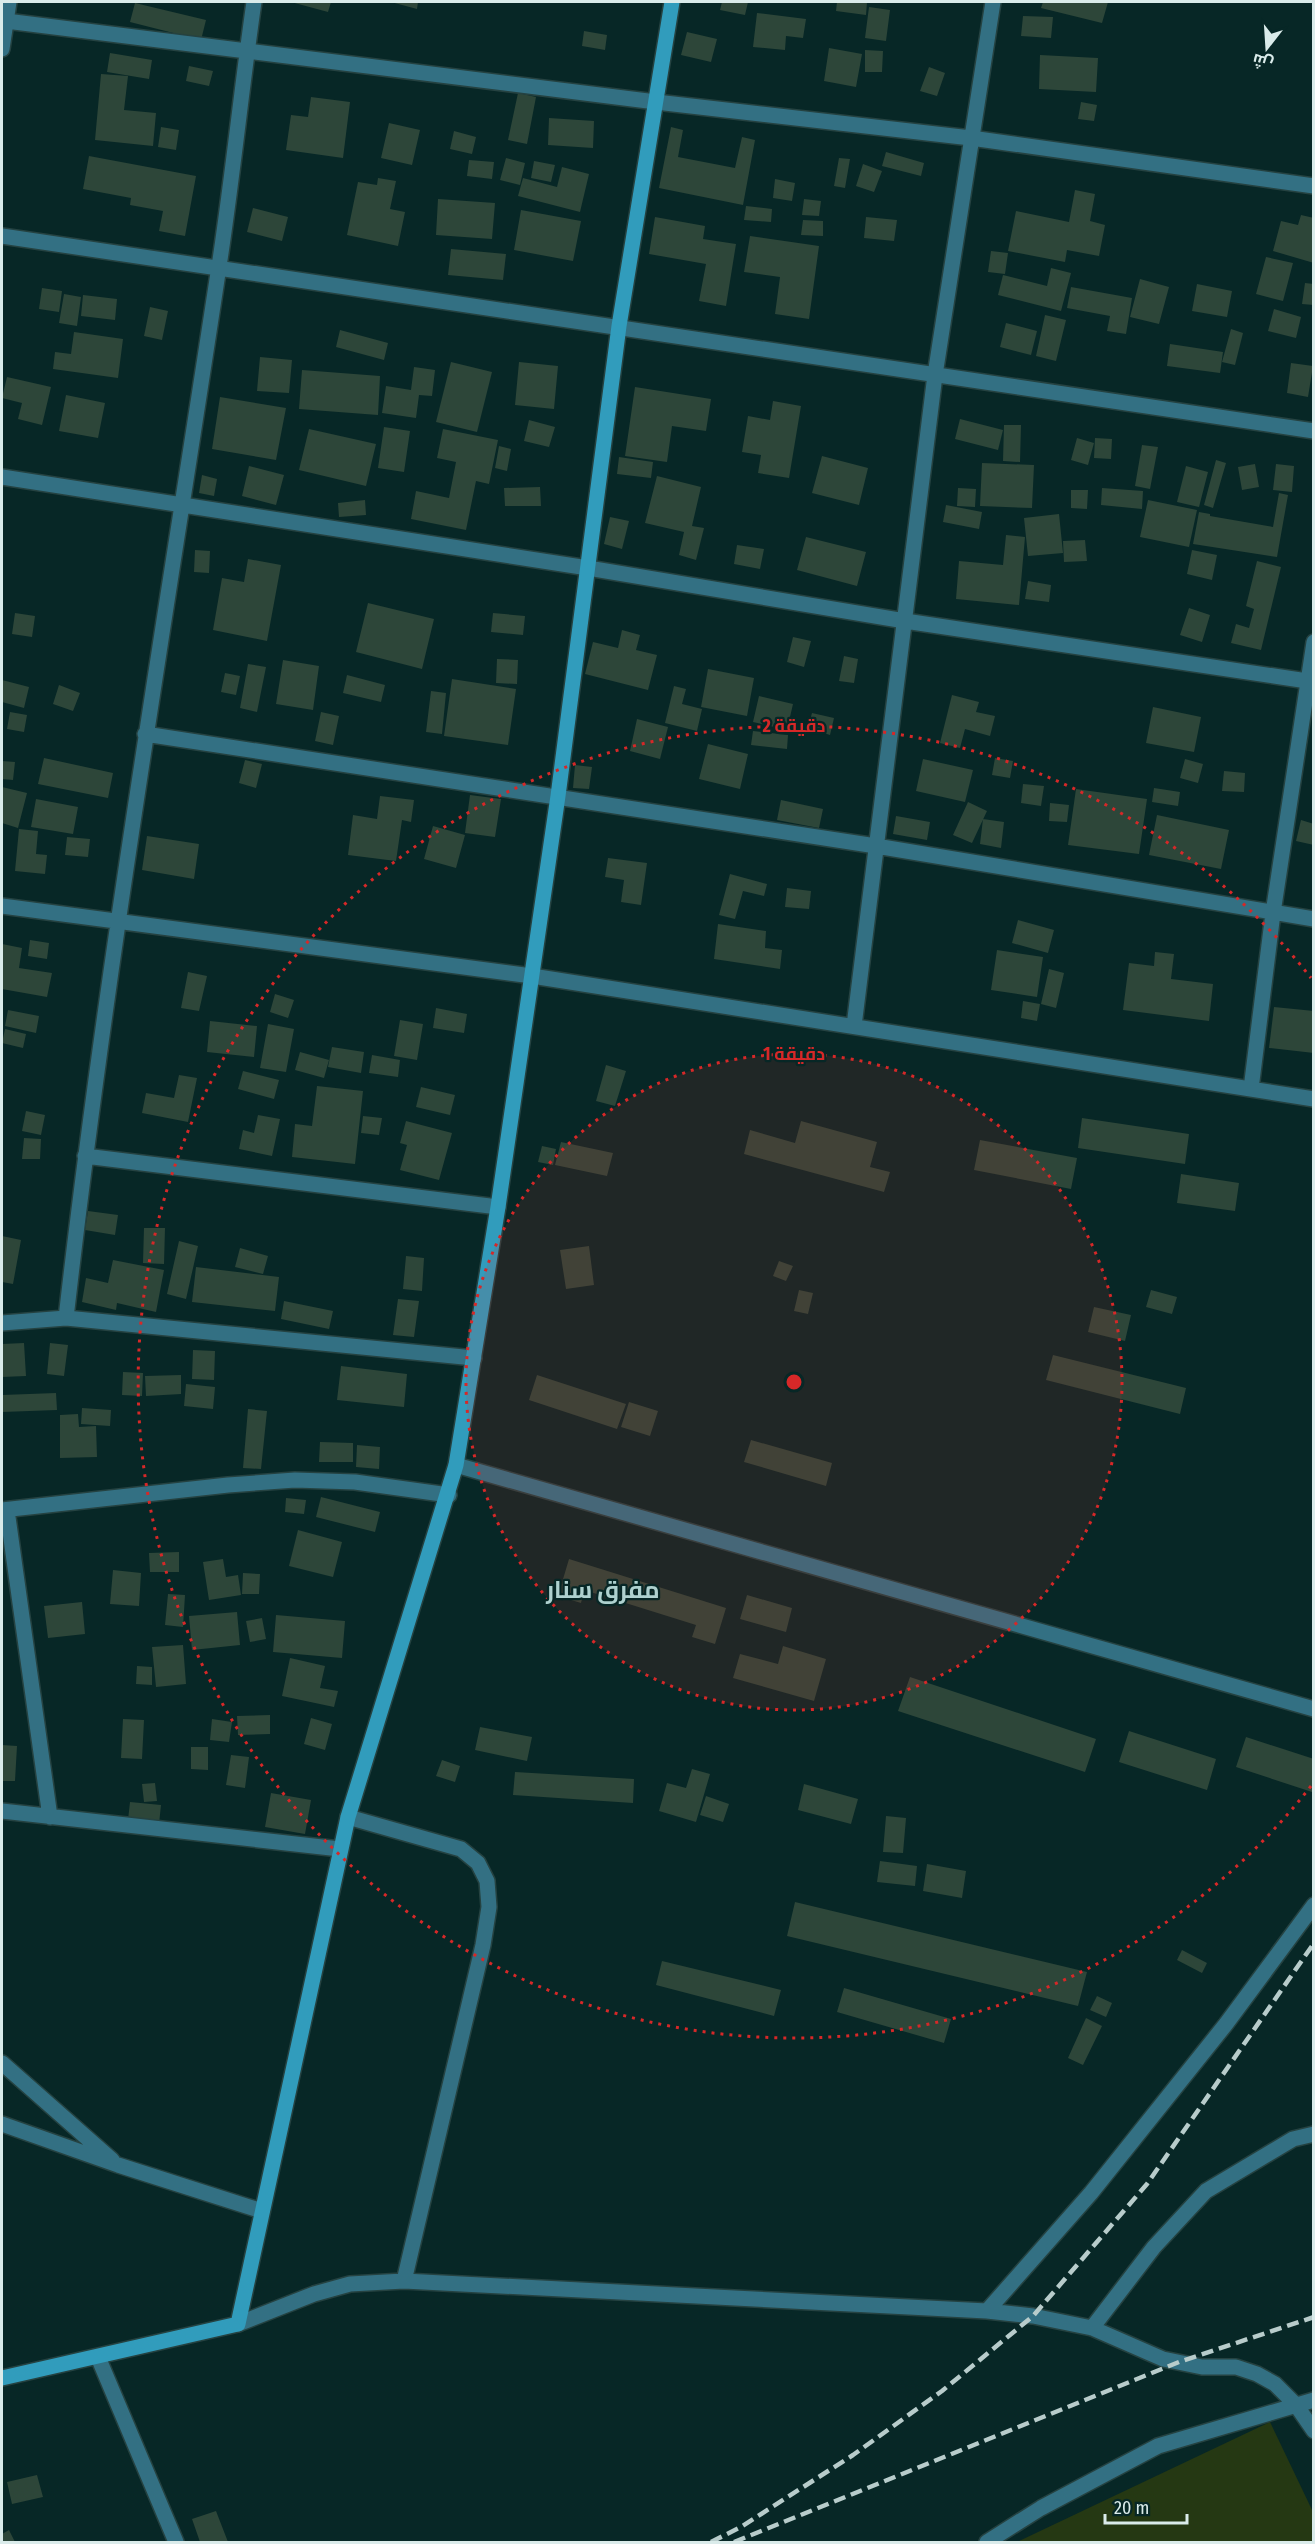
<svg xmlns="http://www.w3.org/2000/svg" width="1315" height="2544" font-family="'Fira Sans Condensed',Cairo,sans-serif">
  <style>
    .green { fill: #253813 }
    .building { fill: #2d4639 }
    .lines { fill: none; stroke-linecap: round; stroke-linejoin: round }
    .street-casing { stroke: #254241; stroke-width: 18 }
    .secondary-casing { stroke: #254241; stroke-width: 18 }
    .street { stroke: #337083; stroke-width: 15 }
    .secondary { stroke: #319cbc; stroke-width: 15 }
    .rail { stroke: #b8cccb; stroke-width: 4.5; stroke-dasharray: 12 6; stroke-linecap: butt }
    .ring { fill: none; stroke: #d62828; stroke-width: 3; stroke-dasharray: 3 6 }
    .labels { text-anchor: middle; stroke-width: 4.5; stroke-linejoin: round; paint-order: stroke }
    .district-label { font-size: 24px; font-weight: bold; fill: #aed1cf; stroke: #072726 }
    .centre { fill: #d62828; stroke: #072726; stroke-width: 3 }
    .ring-label { font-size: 18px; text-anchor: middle; font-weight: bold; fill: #d62828; stroke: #072726; stroke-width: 4.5; stroke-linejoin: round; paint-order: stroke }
  </style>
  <rect width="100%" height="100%" fill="#072726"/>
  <path class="green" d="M1270 2422 1313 2512V2542H1017Z"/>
  <path class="building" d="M291 2H331L328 12Z
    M391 2H418L417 9Z
    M722 2H748L745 15 720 10Z
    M837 2H867L866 15 836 11Z
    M1043 2H1108L1102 23 1041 8Z
    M135 3 206 20 201 40 130 22Z
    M869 7 890 10 886 41 865 38Z
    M757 13 806 19 803 38 786 36 785 50 753 47Z
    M1023 16 1053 17 1051 38 1021 36Z
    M584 31 607 35 605 50 582 46Z
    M687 32 717 39 711 62 681 55Z
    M829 48 862 54 856 87 824 81Z
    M865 50 883 51 882 72H865Z
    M110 53 152 60 149 79 107 72Z
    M1040 55 1098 58 1096 92 1039 89Z
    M189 66 213 71 209 86 186 81Z
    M929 67 945 73 937 96 920 91Z
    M101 74 128 76 124 110 156 113 153 146 95 140Z
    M518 93 536 97 527 144 508 140Z
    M311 97 350 102 343 158 286 150 291 115 308 117Z
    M1081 102 1097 105 1094 121 1078 119Z
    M549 118 594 121 593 148 548 145Z
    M389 123 420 130 412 165 381 158Z
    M161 127 179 130 176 150 158 147Z
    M671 127 683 130 678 157 735 168 742 137 755 140 743 205 659 188Z
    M454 131 476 137 472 154 450 149Z
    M886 152 924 163 921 176 882 166Z
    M89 156 196 176 185 236 159 231 163 211 130 205 131 198 83 189Z
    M506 158 525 163 520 185 500 180Z
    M839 158 850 159 845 188 834 186Z
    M469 160 494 162 492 179 467 176Z
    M534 161 555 165 551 182 531 178Z
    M863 164 882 171 874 192 856 186Z
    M562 167 589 174 580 212 518 196 523 178 557 187Z
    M378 178 396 181 390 209 405 212 398 246 347 235 358 182 377 185Z
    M775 179 795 183 792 201 773 198Z
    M1075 190 1095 194 1090 221 1105 225 1099 256 1067 250 1065 262 1008 251 1016 211 1069 222Z
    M438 199 495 203 492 239 436 235Z
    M804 199 821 201 819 216 802 215Z
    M746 206 772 209 771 222 744 220Z
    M253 208 288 217 282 241 247 232Z
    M521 210 581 221 573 261 514 250Z
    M1301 215 1314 218V263L1273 251 1281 221 1298 225Z
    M655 217 705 226 703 239 736 244 726 306 699 301 706 264 649 254Z
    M866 217 897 220 894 241 864 238Z
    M803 220 823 221V236L801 235Z
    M750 236 819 246 809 319 775 314 780 277 744 272Z
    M451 249 506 254 503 280 448 275Z
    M991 251 1008 253 1005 274 988 272Z
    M1266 257 1293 263 1283 301 1256 294Z
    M1051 268 1071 273 1061 311 998 295 1003 275 1047 286Z
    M1140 279 1169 287 1159 324 1130 317Z
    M1305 283 1314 284V305L1302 304Z
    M1197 284 1232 291 1227 317 1192 311Z
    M1071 287 1132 298 1126 334 1107 331 1110 316 1067 308Z
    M42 288 62 291 59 312 39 309Z
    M64 294 81 297 77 326 59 323Z
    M83 295 117 299 115 320 81 316Z
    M150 307 168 311 162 340 144 336Z
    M1274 309 1301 317 1296 338 1268 331Z
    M1045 315 1066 320 1056 361 1036 356Z
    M1006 323 1037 331 1031 355 1000 347Z
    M1231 329 1243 333 1235 365 1222 362Z
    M340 330 388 343 384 360 336 347Z
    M74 332 123 339 118 378 53 369 55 352 71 354Z
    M1170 344 1223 352 1220 373 1167 366Z
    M260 357 292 360 289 393 257 391Z
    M451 362 492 372 477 432 436 422Z
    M519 362 558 366 554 409 515 405Z
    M1291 363 1313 366 1308 397 1287 393Z
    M414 367 435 370 432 396 419 395 416 418 382 413 386 386 411 390Z
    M302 370 380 376 378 415 299 409Z
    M7 377 51 387 42 425 18 419 22 403 2 398Z
    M635 387 711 399 706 431 672 426 667 462 625 456Z
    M66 395 105 403 98 438 59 431Z
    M220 397 286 408 276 460 212 449Z
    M773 401 801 406 789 478 758 473 761 455 742 452 748 416 770 420Z
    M960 419 1003 430 998 450 955 439Z
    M529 420 555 427 549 447 524 441Z
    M1004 425H1021L1020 462 1003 461Z
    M384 427 410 431 404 472 378 468Z
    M309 429 376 444 366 486 299 470Z
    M443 429 498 440 489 484 476 481 466 530 411 519 416 491 449 498 456 462 437 458Z
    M1077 438 1094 443 1088 465 1071 460Z
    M1095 438 1112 439 1111 459 1094 458Z
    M1142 445 1158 447 1150 489 1135 486Z
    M499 446 511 449 507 471 495 468Z
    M822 456 868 468 859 505 812 493Z
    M619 457 653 462 651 478 617 474Z
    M1216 460 1226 463 1213 508 1204 505Z
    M982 463 1034 465 1032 508 980 506Z
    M1255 464 1259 487 1242 490 1238 467Z
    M1276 464 1294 466 1292 492 1273 490Z
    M249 466 284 475 276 505 242 496Z
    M1186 466 1208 472 1199 507 1177 502Z
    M202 475 217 479 214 496 199 493Z
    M657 476 701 487 692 526 704 528 696 560 679 555 684 532 645 523Z
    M540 487 541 506H505L504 488Z
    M958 488 976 489 975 507 957 506Z
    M1102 488 1143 491 1142 509 1101 505Z
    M1071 490H1088L1087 509 1071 508Z
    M1279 493 1288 495 1277 557 1193 544 1199 512 1210 514V516L1273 527Z
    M365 500 366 515 339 517 338 503Z
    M1148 500 1197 510 1189 547 1140 537Z
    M946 505 982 512 979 529 943 522Z
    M1059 514 1063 553 1028 556 1024 518Z
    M610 517 629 521 622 549 604 544Z
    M1006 535 1025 537 1019 605 956 599 959 561 1003 565Z
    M806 537 866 552 857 586 797 570Z
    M1085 540 1087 561 1064 562 1063 541Z
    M737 545 764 549 760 569 734 564Z
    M195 550 210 551 209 573 194 572Z
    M1192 550 1217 555 1212 580 1187 574Z
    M248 559 281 565 267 641 213 630 222 578 244 582Z
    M1257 561 1281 567 1261 650 1231 643 1236 624 1249 628 1254 609 1246 606Z
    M1028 581 1051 585 1049 602 1025 599Z
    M368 603 434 619 422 669 356 652Z
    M1189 608 1210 615 1202 642 1180 635Z
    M15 613 35 616 32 637 12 634Z
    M493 613 525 616 523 635 491 632Z
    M622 630 640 635 636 650 657 655 648 690 585 674 593 642 618 648Z
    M793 637 811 641 804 667 787 662Z
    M844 656 858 659 854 683 839 681Z
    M497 659 518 660 517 684 496 683Z
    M283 660 319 666 313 710 276 704Z
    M248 664 266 667 257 712 240 708Z
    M708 669 754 678 747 716 701 707Z
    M225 673 240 676 236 695 221 692Z
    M347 675 385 685 381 702 343 693Z
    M452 679 516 689 508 745 444 736Z
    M2 680 29 687 24 708 2 702Z
    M59 685 80 693 73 711 53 704Z
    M674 686 686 689 682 704 702 709 697 731 665 723Z
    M431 691 446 693 442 734 426 732Z
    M952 695 979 702 976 712 995 716 990 736 965 729 960 748 940 743Z
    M759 696 793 704 787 730 753 722Z
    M1153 707 1201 717 1194 752 1146 743Z
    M10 712 27 715 24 732 7 729Z
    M321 712 339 716 333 745 315 741Z
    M812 713 834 718 830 735 808 728Z
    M637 719 668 727 660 759 630 751Z
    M753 731 788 735 787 749 751 745Z
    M708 744 748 754 740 789 699 779Z
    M44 758 113 773 108 798 38 784Z
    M995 758 1013 761 1010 778 992 775Z
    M923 759 973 770 965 802 916 791Z
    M1185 759 1203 764 1198 783 1180 778Z
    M245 760 262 764 256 788 239 783Z
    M2 761 15 762 13 780 2 779Z
    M575 765 592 767 589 789 573 788Z
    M1224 771 1245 773 1244 792 1222 791Z
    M1023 784 1044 786 1041 806 1021 803Z
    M2 787 27 793 18 828 2 823Z
    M1154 788 1180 792 1178 806 1152 802Z
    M1076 789 1147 799 1139 854 1068 845Z
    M470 795 501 799 495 837 465 833Z
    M380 796 414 800 411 822 402 820 396 861 348 855 353 815 377 819Z
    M36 799 78 807 73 834 31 827Z
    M781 800 823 809 819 828 777 820Z
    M968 802 987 811 972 843 953 835Z
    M1050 803 1069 805 1067 822 1049 821Z
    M1157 815 1229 830 1221 869 1149 855Z
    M896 816 930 822 927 840 893 834Z
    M983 819 1004 822 1001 848 980 844Z
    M1301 820 1314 824V845L1296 841Z
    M433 826 465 835 456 868 424 859Z
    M19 829 38 831 36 854 47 855 45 874 15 871Z
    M147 836 199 844 194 879 142 870Z
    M67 837 90 839 88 857 65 855Z
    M608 858 647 863 641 905 621 902 624 880 605 877Z
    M730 874 767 884 764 896 743 891 735 919 719 915Z
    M787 888 811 891 809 909 785 907Z
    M1018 920 1054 930 1048 953 1012 943Z
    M718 924 766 931 765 948 782 950 780 969 714 959Z
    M30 940 49 943 47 959 28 956Z
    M2 944 22 948 19 968 52 973 47 997 2 989Z
    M997 950 1043 957 1037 997 991 990Z
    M1155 952 1174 954 1171 979 1213 984 1209 1021 1123 1010 1129 963 1154 966Z
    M1049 969 1064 973 1056 1008 1041 1004Z
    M188 972 207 976 199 1011 181 1008Z
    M275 994 294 1000 288 1018 270 1012Z
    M1023 1001 1040 1004 1037 1021 1021 1018Z
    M1274 1007 1314 1011V1053L1269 1048Z
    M436 1008 467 1014 464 1033 433 1028Z
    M8 1010 39 1016 36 1033 5 1026Z
    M400 1020 423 1024 417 1060 394 1056Z
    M210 1021 257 1026 254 1057 207 1052Z
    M268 1024 294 1029 286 1072 260 1068Z
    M5 1029 26 1034 23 1048 2 1043Z
    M332 1047 364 1052 361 1073 328 1067Z
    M300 1052 329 1060 324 1078 295 1070Z
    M372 1055 400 1060 398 1077 369 1073Z
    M606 1065 626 1071 615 1106 596 1101Z
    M243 1071 279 1080 274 1099 238 1089Z
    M179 1075 197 1078 188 1122 142 1113 146 1093 174 1098Z
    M317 1086 363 1091 355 1164 292 1157 295 1124 312 1126Z
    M421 1087 455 1095 450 1115 416 1107Z
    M26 1111 45 1115 41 1135 22 1131Z
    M258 1115 280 1119 272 1156 239 1149 243 1130 254 1133Z
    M363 1116 382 1118 379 1135 361 1133Z
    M1082 1118 1189 1134 1185 1164 1078 1148Z
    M406 1121 452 1133 439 1180 400 1170 407 1145 400 1143Z
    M801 1121 877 1142 870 1167 890 1172 884 1192 744 1154 750 1130 795 1143Z
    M24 1138 41 1139 40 1159H22Z
    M980 1140 1077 1158 1071 1189 974 1170Z
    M561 1142 613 1153 607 1176 555 1165Z
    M542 1146 556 1149 553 1165 538 1162Z
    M1181 1174 1239 1183 1235 1211 1177 1203Z
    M88 1211 118 1215 115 1235 85 1230Z
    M144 1228H165L164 1264 143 1263Z
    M2 1236 21 1240 13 1284 2 1282Z
    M179 1241 198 1246 186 1299 167 1294Z
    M589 1246 594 1285 566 1289 560 1250Z
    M240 1248 268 1256 263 1274 235 1267Z
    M406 1256 424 1258 422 1291 403 1289Z
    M113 1260 164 1270 156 1312 117 1303 116 1310 82 1302 86 1278 108 1283Z
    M779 1261 793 1266 786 1281 773 1276Z
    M196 1267 279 1277 275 1311 192 1302Z
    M799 1290 813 1293 808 1314 794 1311Z
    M1151 1290 1177 1297 1172 1314 1146 1307Z
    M398 1299 419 1301 414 1337 393 1335Z
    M284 1301 333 1311 329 1329 281 1319Z
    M1094 1307 1131 1315 1125 1341 1088 1332Z
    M24 1343 26 1376 2 1377V1344Z
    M50 1343 68 1345 64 1376 47 1374Z
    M193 1350 215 1351 214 1380 192 1379Z
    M1053 1355 1186 1388 1180 1414 1046 1380Z
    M341 1366 407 1374 404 1407 337 1400Z
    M123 1372 143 1373 142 1396 122 1395Z
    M181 1375V1394L146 1396 145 1376Z
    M537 1375 626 1404 617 1429 529 1400Z
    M186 1384 215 1387 213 1409 184 1406Z
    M56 1393 57 1410 2 1412V1395Z
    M629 1402 658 1411 650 1436 621 1427Z
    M82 1408 111 1410 110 1426 81 1424Z
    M248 1409 267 1411 261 1469 243 1468Z
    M78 1414 79 1427 96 1426 97 1457 60 1458V1415Z
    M751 1440 832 1463 826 1486 744 1462Z
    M320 1442 353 1443V1462H319Z
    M357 1445 380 1447 379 1469 356 1467Z
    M321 1497 380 1512 375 1532 316 1517Z
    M286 1498 306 1500 304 1514 285 1512Z
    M298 1530 342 1542 333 1577 289 1566Z
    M179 1552V1572H150L149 1553Z
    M223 1559 226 1577 238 1575 241 1595 209 1600 203 1562Z
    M569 1559 726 1608 715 1644 692 1637 696 1625 584 1590 581 1603 558 1596Z
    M113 1570 141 1573 139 1606 110 1604Z
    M243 1573 260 1574 259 1594H242Z
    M168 1594 185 1595 183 1627 165 1625Z
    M747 1595 792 1608 786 1632 740 1619Z
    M82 1602 85 1634 48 1638 44 1606Z
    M237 1612 240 1645 192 1650 189 1616Z
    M276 1615 345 1621 342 1658 273 1652Z
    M262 1618 266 1639 250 1642 246 1621Z
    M183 1645 186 1684 156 1687 152 1647Z
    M783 1646 826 1659 814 1701 733 1678 740 1654 778 1664Z
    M290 1658 325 1666 320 1688 338 1691 334 1707 282 1696Z
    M137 1666 152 1667V1685L136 1684Z
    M910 1677 1096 1739 1085 1772 898 1711Z
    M270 1715V1734L238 1735 237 1716Z
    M311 1718 332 1724 325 1750 304 1744Z
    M123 1719 144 1720 142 1759 121 1758Z
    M212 1719 232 1722 229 1742 210 1740Z
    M480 1727 532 1737 527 1761 475 1750Z
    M1129 1731 1216 1759 1207 1790 1119 1762Z
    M1246 1737 1314 1759 1312 1792 1236 1767Z
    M2 1745 17 1746 15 1781H2Z
    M191 1747H208V1770L191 1769Z
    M231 1755 249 1757 245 1788 226 1785Z
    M442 1760 460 1766 455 1782 436 1776Z
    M692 1769 710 1774 696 1822 659 1811 667 1783 686 1788Z
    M515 1772 634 1779 633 1803 513 1795Z
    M155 1783 157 1801 144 1802 142 1784Z
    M804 1784 858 1799 851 1824 798 1810Z
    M271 1793 311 1800 305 1834 265 1827Z
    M706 1796 729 1804 723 1822 700 1815Z
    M130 1802 161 1805 159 1824 128 1820Z
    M886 1816 906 1818 903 1853 883 1852Z
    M880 1861 917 1866 915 1886 877 1882Z
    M927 1864 966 1871 962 1898 923 1891Z
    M795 1902 1087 1972 1078 2006 787 1936Z
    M1182 1950 1207 1963 1202 1973 1177 1960Z
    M662 1961 781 1990 774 2016 656 1985Z
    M844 1988 951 2019 944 2043 837 2012Z
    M1097 1996 1112 2003 1106 2017 1090 2010Z
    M1086 2018 1102 2026 1083 2065 1068 2058Z
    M37 2475 43 2497 12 2504 7 2482Z
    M216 2511 228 2542H200L192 2519Z
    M9 2530 15 2542H2V2534Z"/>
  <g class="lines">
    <defs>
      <path id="street" d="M6 21 656 102 971 138 1314 186
        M2 49 9 2
        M2 236 1314 431
        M2 477 588 568 905 621 1314 682
        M145 734 876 846 1314 919
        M2 906 532 976 1314 1099
        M854 1026 935 375 993 2
        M1251 1089 1273 913 1314 642
        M85 1156 498 1207
        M66 1318C106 968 165 621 218 273 232 183 241 92 254 2
        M2 1323 66 1318 474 1358
        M456 1465 1314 1709
        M2 1510 228 1485 295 1480 355 1482 449 1495
        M7 1510 50 1817
        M2 1811 340 1849
        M348 1817 461 1849 478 1863 487 1881 489 1907 483 1945 404 2281
        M2 2063 112 2160
        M2 2124 118 2165 262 2211
        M987 2311 1091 2193 1226 2024 1314 1905
        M238 2324 314 2294 350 2284 404 2281 987 2311 1033 2316 1092 2328 1163 2359 1202 2367H1236L1257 2374 1275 2384 1296 2405 1314 2431
        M1092 2328 1154 2247 1206 2191 1293 2139 1314 2134
        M98 2357 176 2542
        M987 2542 1041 2508 1158 2446 1314 2400"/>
      <path id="secondary" d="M2 2378 238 2324 348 1817 456 1465 498 1207 558 796 619 326 672 2"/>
    </defs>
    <use href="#street" class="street-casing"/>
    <use href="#secondary" class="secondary-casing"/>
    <use href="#street" class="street"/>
    <use href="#secondary" class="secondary"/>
    <path class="rail" d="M711 2542 741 2527 853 2455 942 2391 1033 2316 1147 2184 1314 1943
      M734 2542 1179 2362 1314 2317"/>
  </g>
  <circle cx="794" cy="1382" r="328" fill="#d62828" fill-opacity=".12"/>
  <g class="ring">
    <circle cx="794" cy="1382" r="328"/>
    <path d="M1311 1786A656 656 0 1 1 1311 978"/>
  </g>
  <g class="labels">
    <g class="district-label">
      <text x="603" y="1598">مفرق سنار</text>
    </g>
  </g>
  <circle cx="794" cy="1382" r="9" class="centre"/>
  <g class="ring-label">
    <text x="794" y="732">2 دقيقة</text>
    <text x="794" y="1060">1 دقيقة</text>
  </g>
  <rect width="1315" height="2544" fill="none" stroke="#daebea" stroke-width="6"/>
  <g transform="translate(1267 48) rotate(197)" stroke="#072726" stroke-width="4.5" paint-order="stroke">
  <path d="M0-4.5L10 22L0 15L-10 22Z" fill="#daebea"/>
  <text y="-9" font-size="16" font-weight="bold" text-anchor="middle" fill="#daebea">ش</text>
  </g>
  <path d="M1105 2514v9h82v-9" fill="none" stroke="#daebea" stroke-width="3"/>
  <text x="1114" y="2514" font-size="18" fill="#daebea" stroke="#072726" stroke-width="4.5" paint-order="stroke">20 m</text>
</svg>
